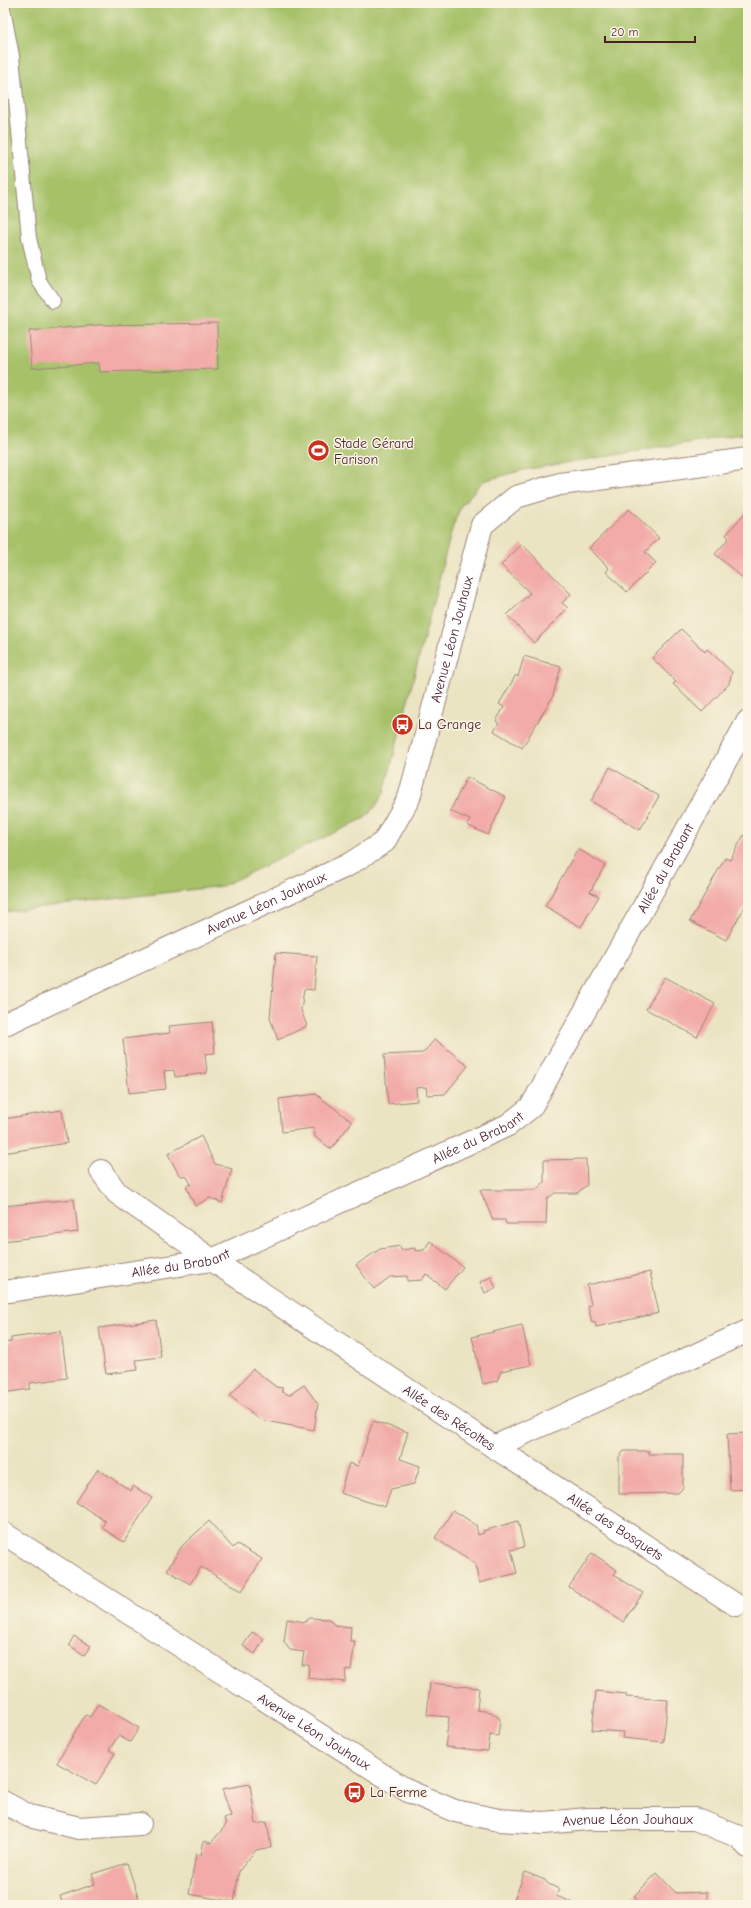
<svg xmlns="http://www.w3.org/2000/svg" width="751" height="1908" font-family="'Comic Neue',sans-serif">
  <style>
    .green { fill: #a6c168; stroke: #78704a }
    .building { fill: #f2aba8 }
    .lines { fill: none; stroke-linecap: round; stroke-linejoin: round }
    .service-casing { stroke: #9a8277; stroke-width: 16 }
    .minor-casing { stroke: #9a8277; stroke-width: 24 }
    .tertiary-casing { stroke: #9a8277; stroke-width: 24 }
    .service { stroke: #fff; stroke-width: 14 }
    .minor { stroke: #fff; stroke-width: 22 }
    .tertiary { stroke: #fff; stroke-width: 22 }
    .labels { text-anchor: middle; stroke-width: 3; stroke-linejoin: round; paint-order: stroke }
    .poi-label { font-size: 14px; fill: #4a1f2b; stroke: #fcf5e5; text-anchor: start }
    .street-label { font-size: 14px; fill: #4a1f2b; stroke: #fcf5e5 }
  </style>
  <rect width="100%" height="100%" fill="#fcf5e5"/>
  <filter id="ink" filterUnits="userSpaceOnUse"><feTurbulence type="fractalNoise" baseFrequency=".025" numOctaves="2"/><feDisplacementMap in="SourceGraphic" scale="8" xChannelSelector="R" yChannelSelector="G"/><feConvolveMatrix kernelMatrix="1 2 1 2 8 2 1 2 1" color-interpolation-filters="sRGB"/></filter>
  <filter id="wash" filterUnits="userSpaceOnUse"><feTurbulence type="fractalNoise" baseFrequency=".012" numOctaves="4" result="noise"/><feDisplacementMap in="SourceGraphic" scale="16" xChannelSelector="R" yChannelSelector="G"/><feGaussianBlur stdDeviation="0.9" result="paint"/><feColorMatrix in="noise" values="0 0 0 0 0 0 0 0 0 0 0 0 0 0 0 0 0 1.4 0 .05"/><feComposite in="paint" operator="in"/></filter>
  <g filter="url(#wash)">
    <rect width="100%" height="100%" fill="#ebe4c3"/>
    <path class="green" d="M3 3H748V433L523 470 483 481 461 506 452 529 384 793 376 806 365 818 222 886 3 912Z"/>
    <g id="blocks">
      <path class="building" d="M217 323 218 369 100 372 99 363 32 368 29 331 98 325Z
        M629 509 659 538 645 552 656 563 627 592 606 572 609 568 589 548Z
        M748 509V575L744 579 715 554 729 538 726 535Z
        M522 544 571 594 562 603 568 608 534 643 507 615 530 593 501 565Z
        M681 629 705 652 707 649 732 672 729 684 702 712 673 684 676 682 652 658Z
        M524 656 561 667 553 696 522 748 494 731 499 723 496 721 504 707 499 704 516 675 518 677Z
        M610 767 659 796 640 830 591 801Z
        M467 777 506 797 488 835 467 825 470 820 450 811Z
        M744 835 748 837V901L726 940 690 921 725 858 730 860Z
        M578 849 605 865 590 892 599 896 581 927 545 906Z
        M276 953 317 956 314 990 304 989 301 1010 307 1026 278 1040 270 1018Z
        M665 977 715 1004 697 1037 646 1009Z
        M212 1022 215 1053 205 1054 207 1073 175 1077 174 1070 164 1071 166 1089 129 1093 123 1039 170 1033 169 1026Z
        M435 1039 468 1066 445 1094 427 1095 426 1087 416 1088 417 1101 388 1104 384 1055 423 1053Z
        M316 1094 352 1122 331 1149 315 1137 314 1128 282 1132 279 1099Z
        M62 1110 67 1143 3 1153V1119Z
        M201 1136 215 1164 232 1169 222 1203 210 1198 195 1206 186 1186 191 1184 187 1177 179 1175 168 1154Z
        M586 1159 587 1185 577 1193H555L547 1199 546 1224H506L505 1220H493L480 1190H536L544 1182V1160Z
        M74 1199 78 1232 3 1241V1206Z
        M430 1241 463 1267 445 1289 426 1274 422 1280 407 1281V1276L390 1277 374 1289 356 1265 380 1249 400 1246 401 1250 415 1248V1251L424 1250Z
        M650 1272 659 1313 596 1327 595 1322 592 1323 588 1306 591 1305 587 1285Z
        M491 1277 496 1288 485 1293 480 1282Z
        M156 1320 161 1357 136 1360 138 1370 106 1374 99 1328Z
        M522 1325 531 1365 501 1371 497 1381 483 1384 472 1337Z
        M61 1331 67 1378 30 1383V1389L3 1393V1343L11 1342V1338Z
        M253 1369 276 1387 283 1388 281 1391 289 1395 304 1385 318 1404 314 1430 260 1420 230 1396Z
        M373 1421 408 1432 400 1459 420 1466 414 1484 391 1489 385 1507 340 1493 349 1463 358 1466Z
        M748 1433V1489L730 1490 727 1434Z
        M624 1451H649V1454H683V1488L678 1493 619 1494V1457Z
        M98 1469 131 1491 133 1486 152 1498 124 1542 102 1528 105 1521 76 1502Z
        M453 1510 476 1525 478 1535 484 1533 483 1531 518 1521 524 1547 511 1550 517 1573 479 1583 475 1564 435 1538Z
        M209 1521 233 1548 237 1544 262 1559 242 1591 201 1567 190 1584 167 1570 182 1546Z
        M592 1553 617 1570 614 1575 643 1593 623 1622 569 1587Z
        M310 1618 329 1619 334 1625 351 1627 350 1641H355L351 1670 346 1669 345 1682 308 1678 309 1665H302L304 1652 290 1650 284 1642 287 1619 305 1622Z
        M252 1632 264 1639 255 1654 243 1646Z
        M74 1636 91 1646 84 1655 69 1645Z
        M430 1683 479 1688 477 1710 491 1712 500 1719 498 1736 490 1735 488 1751 445 1747 449 1717 427 1715Z
        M596 1691 626 1694V1697L668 1700 663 1742 622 1738 623 1732 592 1730Z
        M98 1704 139 1728 130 1742 118 1736 109 1750 115 1753 96 1785 57 1763 85 1715 90 1717Z
        M250 1784 256 1824 267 1822 271 1847 256 1850 239 1871 234 1902 189 1894 196 1854 201 1855 204 1841 211 1843 226 1825 224 1818 231 1816 222 1789Z
        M127 1863 141 1905H63L60 1896 95 1884 92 1874Z
        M525 1872 545 1880 548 1884 559 1889 556 1896 572 1902 571 1905H512Z
        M657 1873 676 1893 707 1892V1905H642L634 1896Z"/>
    </g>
  </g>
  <g filter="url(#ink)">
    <use href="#blocks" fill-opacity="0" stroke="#9a8277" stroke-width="1"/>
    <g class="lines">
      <defs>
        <path id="service" d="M3 9 12 56 29 238 39 281 53 301"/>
        <g id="minor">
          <path id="s1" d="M101 1171 117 1193 212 1260 494 1447 748 1331"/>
          <path id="s2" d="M3 1292 212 1260 508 1125 531 1107 748 721"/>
          <path id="s3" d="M494 1447 736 1605"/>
          <path d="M3 1802 29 1816 79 1828 140 1824"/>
        </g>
        <g id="tertiary">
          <path id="s4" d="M3 1025 348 865 384 842 409 798 482 525 516 497 560 484 748 459"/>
          <path id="s5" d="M3 1533 408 1791 455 1811 499 1820 544 1823 588 1819H695L739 1837 748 1847"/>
        </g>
      </defs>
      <use href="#service" class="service-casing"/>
      <use href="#minor" class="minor-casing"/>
      <use href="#tertiary" class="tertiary-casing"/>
      <use href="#service" class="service"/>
      <use href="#minor" class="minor"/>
      <use href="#tertiary" class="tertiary"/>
    </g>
  </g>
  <defs>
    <symbol id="stadium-disc" viewBox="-11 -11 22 22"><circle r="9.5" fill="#c8321e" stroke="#fcf5e5"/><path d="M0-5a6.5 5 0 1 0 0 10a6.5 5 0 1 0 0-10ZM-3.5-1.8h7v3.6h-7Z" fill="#fff"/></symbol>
    <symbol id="bus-disc" viewBox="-11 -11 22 22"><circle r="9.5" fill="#c8321e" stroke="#fcf5e5"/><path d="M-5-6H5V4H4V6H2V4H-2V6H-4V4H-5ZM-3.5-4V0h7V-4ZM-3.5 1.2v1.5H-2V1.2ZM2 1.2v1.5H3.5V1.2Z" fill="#fff"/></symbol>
  </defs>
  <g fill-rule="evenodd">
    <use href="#stadium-disc" x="306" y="438" width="25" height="25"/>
    <use href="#bus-disc" x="390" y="712" width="25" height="25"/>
    <use href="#bus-disc" x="342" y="1780" width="25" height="25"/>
  </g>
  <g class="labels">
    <g class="poi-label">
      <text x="334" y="448">Stade Gérard<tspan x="334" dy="16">Farison</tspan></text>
      <text x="418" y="729">La Grange</text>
      <text x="370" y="1797">La Ferme</text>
    </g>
    <g class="street-label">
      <text dy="5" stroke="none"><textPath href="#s4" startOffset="638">Avenue Léon Jouhaux</textPath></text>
      <text dy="5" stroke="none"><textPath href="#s2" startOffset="840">Allée du Brabant</textPath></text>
      <text dy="5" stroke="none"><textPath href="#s4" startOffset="290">Avenue Léon Jouhaux</textPath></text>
      <text dy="5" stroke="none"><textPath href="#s2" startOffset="504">Allée du Brabant</textPath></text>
      <text dy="5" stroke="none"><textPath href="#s2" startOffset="180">Allée du Brabant</textPath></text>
      <text dy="5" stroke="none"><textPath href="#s1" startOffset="428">Allée des Récoltes</textPath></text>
      <text dy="5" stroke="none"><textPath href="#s3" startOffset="145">Allée des Bosquets</textPath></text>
      <text dy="5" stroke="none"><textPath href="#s5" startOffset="369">Avenue Léon Jouhaux</textPath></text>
      <text dy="5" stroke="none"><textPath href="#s5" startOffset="705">Avenue Léon Jouhaux</textPath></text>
    </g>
  </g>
  <rect width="751" height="1908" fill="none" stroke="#fcf5e5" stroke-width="16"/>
  <path d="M605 36v6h90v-6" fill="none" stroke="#4a1f2b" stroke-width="2"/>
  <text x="611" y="36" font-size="12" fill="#4a1f2b" stroke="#fcf5e5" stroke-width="3" paint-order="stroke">20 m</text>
</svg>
